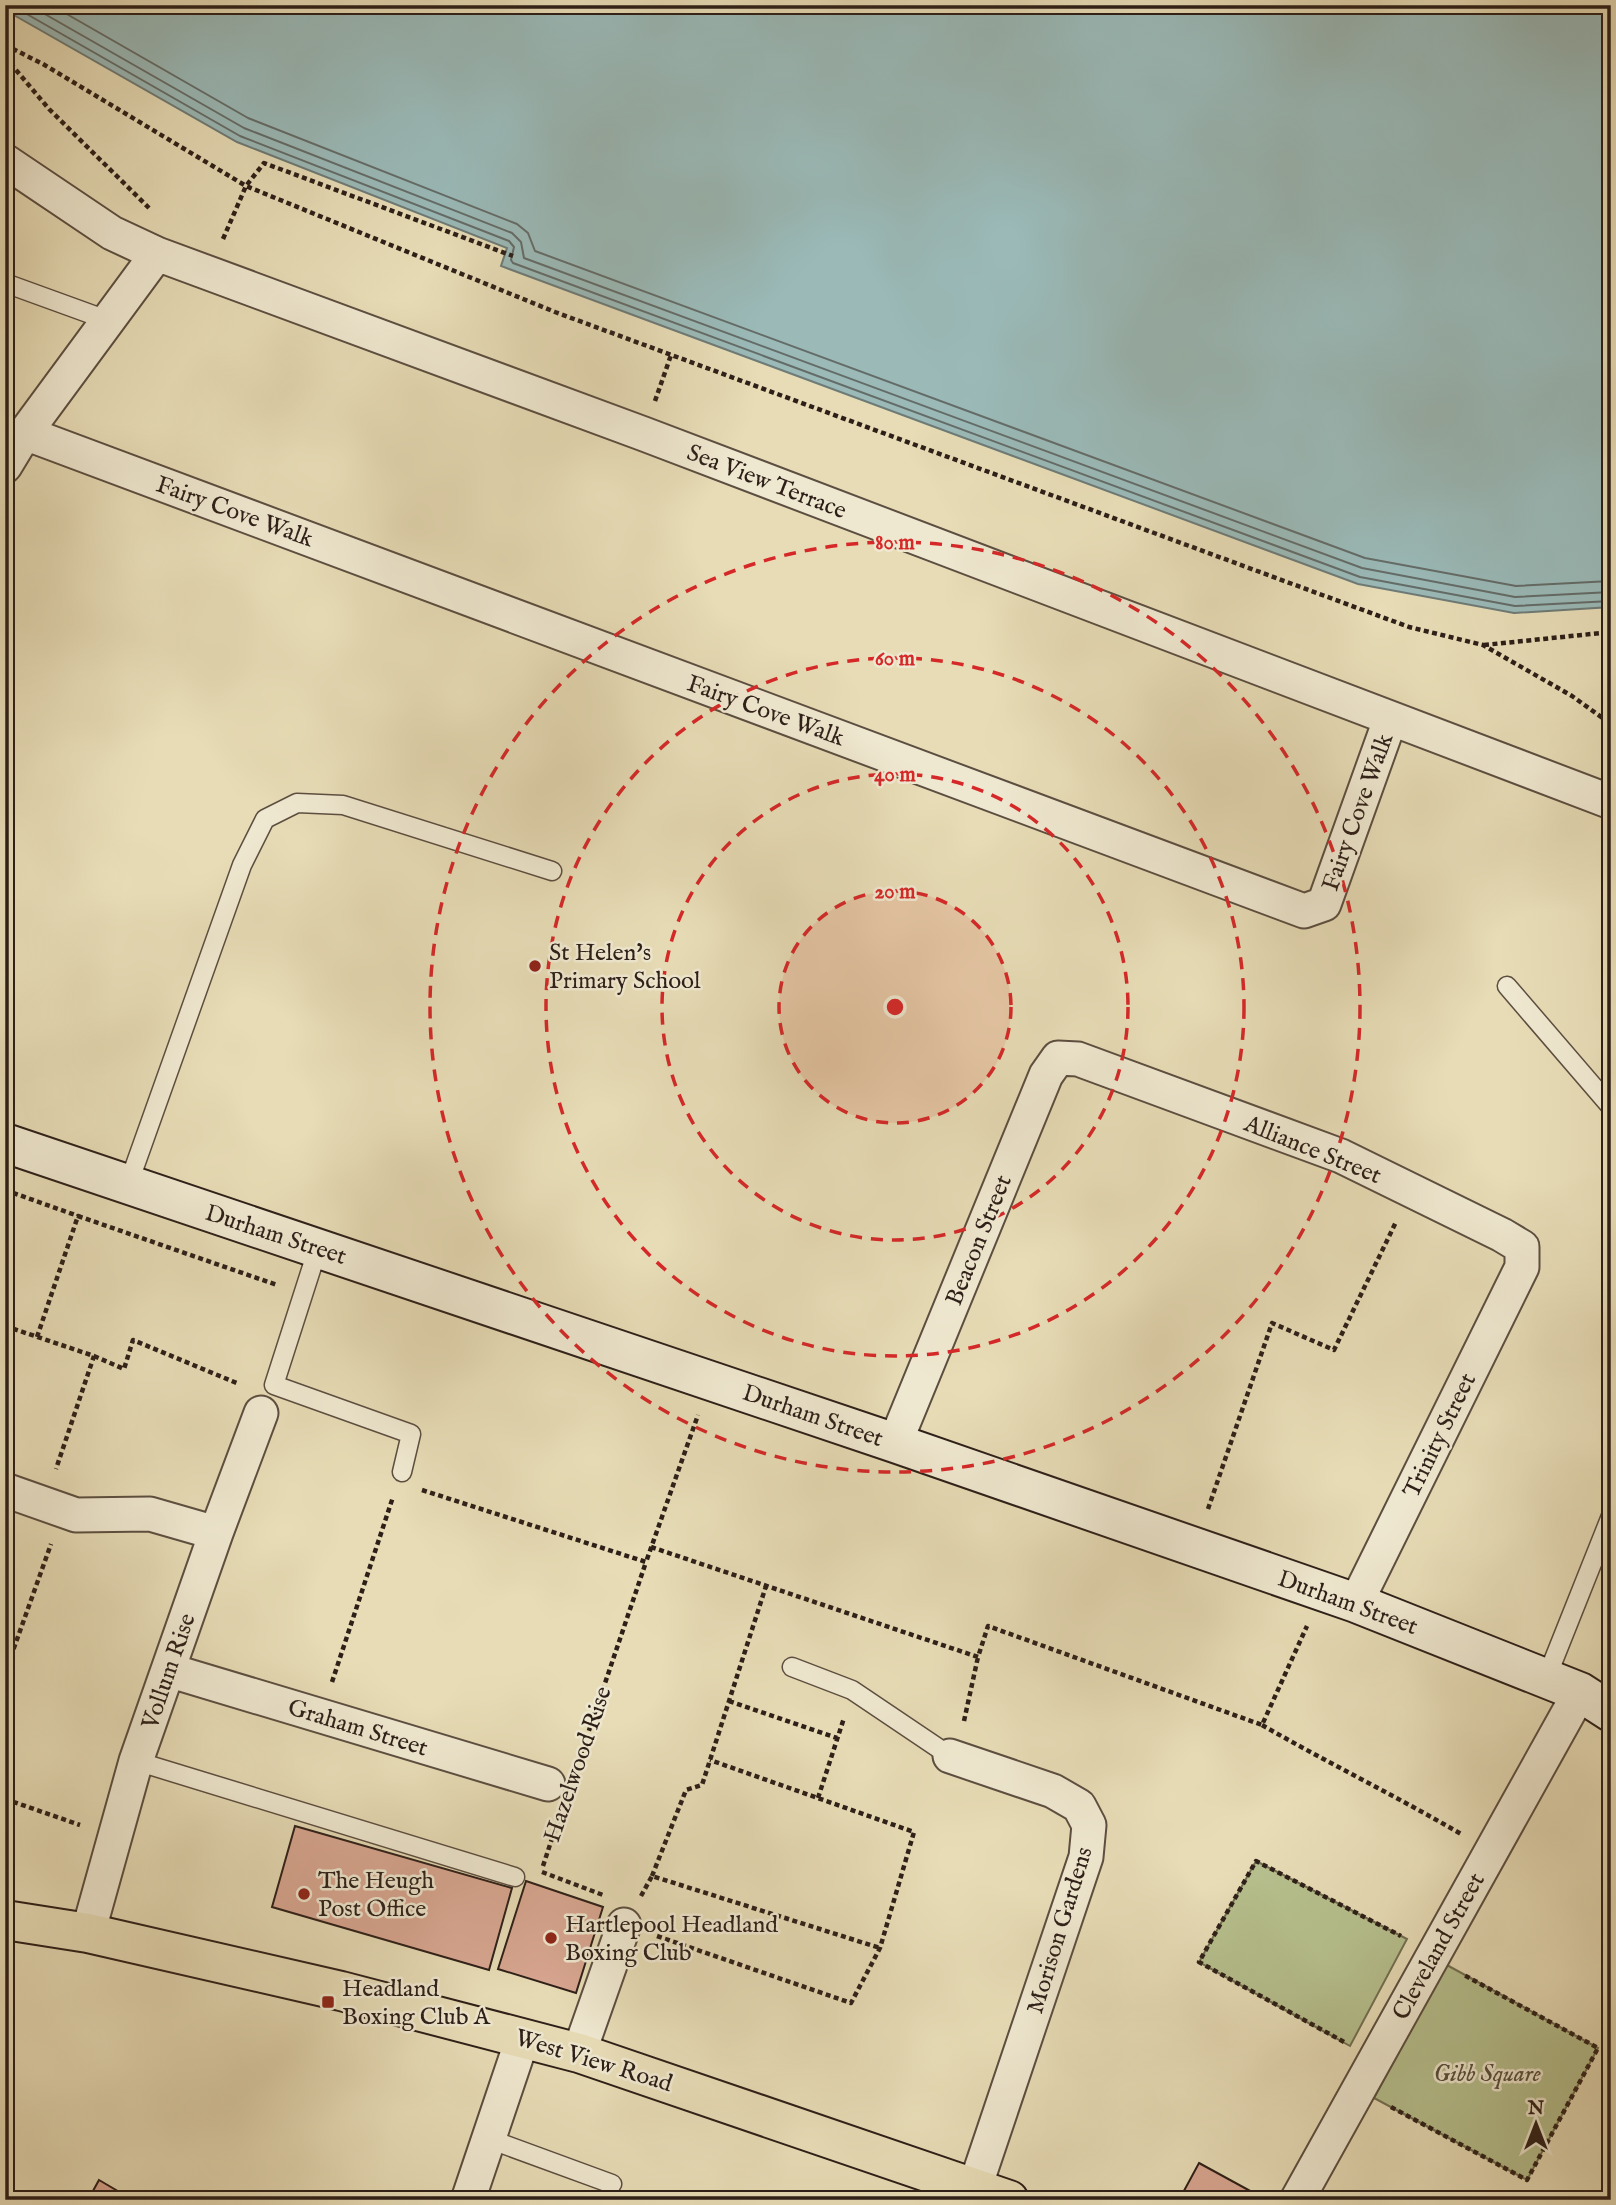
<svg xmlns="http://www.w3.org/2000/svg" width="1616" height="2205" font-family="'IM FELL English',serif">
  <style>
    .green { fill: #b6c08e; stroke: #727053; stroke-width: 2 }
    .water { fill: #9ab9b7; stroke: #6e7b77; stroke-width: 2 }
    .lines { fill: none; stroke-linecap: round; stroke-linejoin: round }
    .shore { stroke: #646c68; stroke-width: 2 }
    .building { fill: #d8a691; stroke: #2d1f18; stroke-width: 2 }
    .lane-casing { stroke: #5c4e40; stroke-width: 21 }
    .street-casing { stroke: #5c4e40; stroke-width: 37 }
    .secondary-casing { stroke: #2d1f18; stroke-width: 42 }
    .primary-casing { stroke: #2d1f18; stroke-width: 42 }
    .path { stroke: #2d1f18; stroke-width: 4.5; stroke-dasharray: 5 3.5; stroke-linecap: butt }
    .lane { stroke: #efe8d0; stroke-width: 18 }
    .street { stroke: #efe8d0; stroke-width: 33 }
    .secondary { stroke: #efe8d0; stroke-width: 38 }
    .primary { stroke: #e7dcb6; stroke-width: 38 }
    .ring { fill: none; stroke: #d62828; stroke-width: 3.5; stroke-dasharray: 12 9 }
    .poi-dot { fill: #8f2418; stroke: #efe8d0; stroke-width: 2.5 }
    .labels { text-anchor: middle; stroke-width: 5; stroke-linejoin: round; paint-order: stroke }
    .street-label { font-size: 24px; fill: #2d1f18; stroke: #efe8d0 }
    .poi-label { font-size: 24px; fill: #2d1f18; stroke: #efe8d0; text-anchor: start }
    .park-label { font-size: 24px; font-style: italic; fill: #564f3b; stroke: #efe8d0 }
    .centre { fill: #d62828; stroke: #efe8d0; stroke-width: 3.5 }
    .ring-label { font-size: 21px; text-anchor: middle; font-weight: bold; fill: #d62828; stroke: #efe8d0; stroke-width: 5; stroke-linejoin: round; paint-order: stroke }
  </style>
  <rect width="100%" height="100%" fill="#e7dcb6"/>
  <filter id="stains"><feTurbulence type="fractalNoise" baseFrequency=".00286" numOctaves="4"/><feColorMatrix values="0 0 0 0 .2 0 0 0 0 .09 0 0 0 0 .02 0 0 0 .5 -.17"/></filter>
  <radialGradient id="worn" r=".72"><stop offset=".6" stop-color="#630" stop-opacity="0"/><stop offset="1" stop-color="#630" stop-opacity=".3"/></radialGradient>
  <path class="green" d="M1256 1861 1407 1939 1350 2046 1199 1962Z
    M1445 1964 1598 2048 1527 2180 1374 2098Z"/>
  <path class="water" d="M5 5H1611V607L1514 613 1358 584 501 266 507 248 237 142 5 10Z"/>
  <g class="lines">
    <path class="shore" d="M11 5 240 136 509 241 514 247 511 260 513 263 1360 577 1515 606 1611 601
      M29 5 244 128 512 233 521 242 524 258 1362 568 1515 597 1611 592
      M51 5 248 118 517 224 528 233 535 251 1365 558 1516 586 1611 581"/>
  </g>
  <path class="building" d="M295 1826 512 1888 489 1970 272 1907Z
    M526 1881 603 1907 576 1993 498 1969Z
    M1199 2163 1265 2199 1264 2200H1179Z
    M99 2180 133 2200H88Z"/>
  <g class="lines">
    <defs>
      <path id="lane" d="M5 283 107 320
        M1507 986 1611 1107
        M128 1185 242 865 265 819 297 803 343 805 552 871
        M318 1248 274 1385 411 1434 402 1472
        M792 1667 852 1690 950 1756
        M1546 1679 1611 1516
        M136 1761 515 1877
        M489 2139 612 2184"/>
      <path id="street" d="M5 161 112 233 157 254 644 434 1611 802
        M25 433 1304 911 1324 904 1390 720
        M5 466 25 433 157 254
        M895 1443 1046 1075 1058 1058 1078 1059 1341 1156 1502 1235 1522 1247V1267L1356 1603
        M5 1490 76 1515 150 1514 216 1533
        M168 1670 548 1784
        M950 1756 1053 1791 1079 1806 1089 1825 1086 1857 975 2187
        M88 1933 136 1761 216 1533 261 1413
        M579 2053 624 1925
        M468 2200 523 2037
        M1297 2200 1580 1692"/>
      <path id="secondary" d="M5 1143 895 1443 1356 1603 1580 1692 1611 1712"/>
      <path id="primary" d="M5 1920 88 1933 341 1991 579 2053 1009 2200"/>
    </defs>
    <use href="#lane" class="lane-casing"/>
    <use href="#street" class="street-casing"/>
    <use href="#secondary" class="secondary-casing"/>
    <use href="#primary" class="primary-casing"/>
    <path class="path" d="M5 45 43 64 246 186 555 312 1409 627 1483 645 1572 696 1611 724
      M5 57 49 109 149 208
      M223 239 246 186 264 163 513 256
      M655 401 671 355
      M1484 645 1611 632
      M5 1190 78 1216
      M5 1326 94 1356 56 1469
      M37 1337 78 1216 277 1285
      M94 1356 124 1369 133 1340 239 1384
      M422 1490 646 1562 698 1415
      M1208 1509 1272 1323 1334 1350 1396 1222
      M651 1547 978 1657 988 1626 1262 1725 1307 1626
      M5 1673 51 1544
      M332 1682 393 1497
      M729 1701 837 1738
      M964 1721 978 1657
      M1262 1725C1328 1763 1396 1796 1461 1834
      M578 1763 646 1562
      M818 1798 844 1718
      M5 1799 80 1825
      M543 1866 559 1817
      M542 1872 603 1895
      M652 1876 686 1790 702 1785 766 1586
      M641 1896 652 1876 880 1948
      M657 1936 851 2003 880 1948 914 1832 710 1760
      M1344 2042 1199 1962 1256 1861 1401 1936
      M1391 2107 1527 2180 1598 2048 1464 1975"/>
    <use href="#lane" class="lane"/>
    <use href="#street" class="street"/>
    <use href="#secondary" class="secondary"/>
    <use href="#primary" class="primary"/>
  </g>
  <circle cx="895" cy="1007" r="116" fill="#d62828" fill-opacity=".12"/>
  <g class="ring">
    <circle cx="895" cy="1007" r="116"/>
    <circle cx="895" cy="1007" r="233"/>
    <circle cx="895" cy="1007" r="349"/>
    <circle cx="895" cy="1007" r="465"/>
  </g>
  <g class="poi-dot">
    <circle cx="535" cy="966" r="7"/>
    <circle cx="304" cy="1894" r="7"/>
    <circle cx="551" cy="1938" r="7"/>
    <rect x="321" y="1995" width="14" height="14" rx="3.5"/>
  </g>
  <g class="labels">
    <g class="street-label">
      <text transform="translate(767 481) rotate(21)" y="8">Sea View Terrace</text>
      <text transform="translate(235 511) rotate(20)" y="8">Fairy Cove Walk</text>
      <text transform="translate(766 710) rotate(20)" y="8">Fairy Cove Walk</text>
      <text transform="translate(1357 812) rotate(-70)" y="8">Fairy Cove Walk</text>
      <text transform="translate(1313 1149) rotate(22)" y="8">Alliance Street</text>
      <text transform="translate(276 1234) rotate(18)" y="8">Durham Street</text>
      <text transform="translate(978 1240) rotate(-68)" y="8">Beacon Street</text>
      <text transform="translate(813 1415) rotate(19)" y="8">Durham Street</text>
      <text transform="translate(1439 1435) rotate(-64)" y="8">Trinity Street</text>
      <text transform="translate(1348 1602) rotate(20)" y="8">Durham Street</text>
      <text transform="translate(168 1671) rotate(-71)" y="8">Vollum Rise</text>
      <text transform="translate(358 1727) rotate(17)" y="8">Graham Street</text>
      <text transform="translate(577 1764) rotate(-71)" y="8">Hazelwood Rise</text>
      <text transform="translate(1059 1930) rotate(-73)" y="8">Morison Gardens</text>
      <text transform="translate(1438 1946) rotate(-61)" y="8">Cleveland Street</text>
      <text transform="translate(594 2060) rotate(17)" y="8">West View Road</text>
    </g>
    <g class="poi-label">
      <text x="549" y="960">St Helen's<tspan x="549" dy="28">Primary School</tspan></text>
      <text x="318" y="1888">The Heugh<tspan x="318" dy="28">Post Office</tspan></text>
      <text x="565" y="1932">Hartlepool Headland<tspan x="565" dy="28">Boxing Club</tspan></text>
      <text x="342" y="1996">Headland<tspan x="342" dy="28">Boxing Club A</tspan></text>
    </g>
    <g class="park-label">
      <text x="1487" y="2081">Gibb Square</text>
    </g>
  </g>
  <circle cx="895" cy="1007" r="10" class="centre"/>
  <g class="ring-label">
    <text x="895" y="549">80 m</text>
    <text x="895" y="665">60 m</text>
    <text x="895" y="781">40 m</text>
    <text x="895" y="898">20 m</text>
  </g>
  <rect width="1616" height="2205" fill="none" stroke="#e7dcb6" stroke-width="28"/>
  <rect x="7" y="7" width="1602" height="2191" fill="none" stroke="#2d1f18" stroke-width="3.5"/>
  <rect x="14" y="14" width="1588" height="2177" fill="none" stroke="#2d1f18" stroke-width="2"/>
  <g transform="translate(1536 2124)" stroke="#efe8d0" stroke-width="5" paint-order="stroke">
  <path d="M0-5L12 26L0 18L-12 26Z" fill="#2d1f18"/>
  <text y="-10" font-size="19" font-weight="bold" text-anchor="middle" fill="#2d1f18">N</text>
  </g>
  <rect width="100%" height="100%" filter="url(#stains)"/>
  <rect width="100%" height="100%" fill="url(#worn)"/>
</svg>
